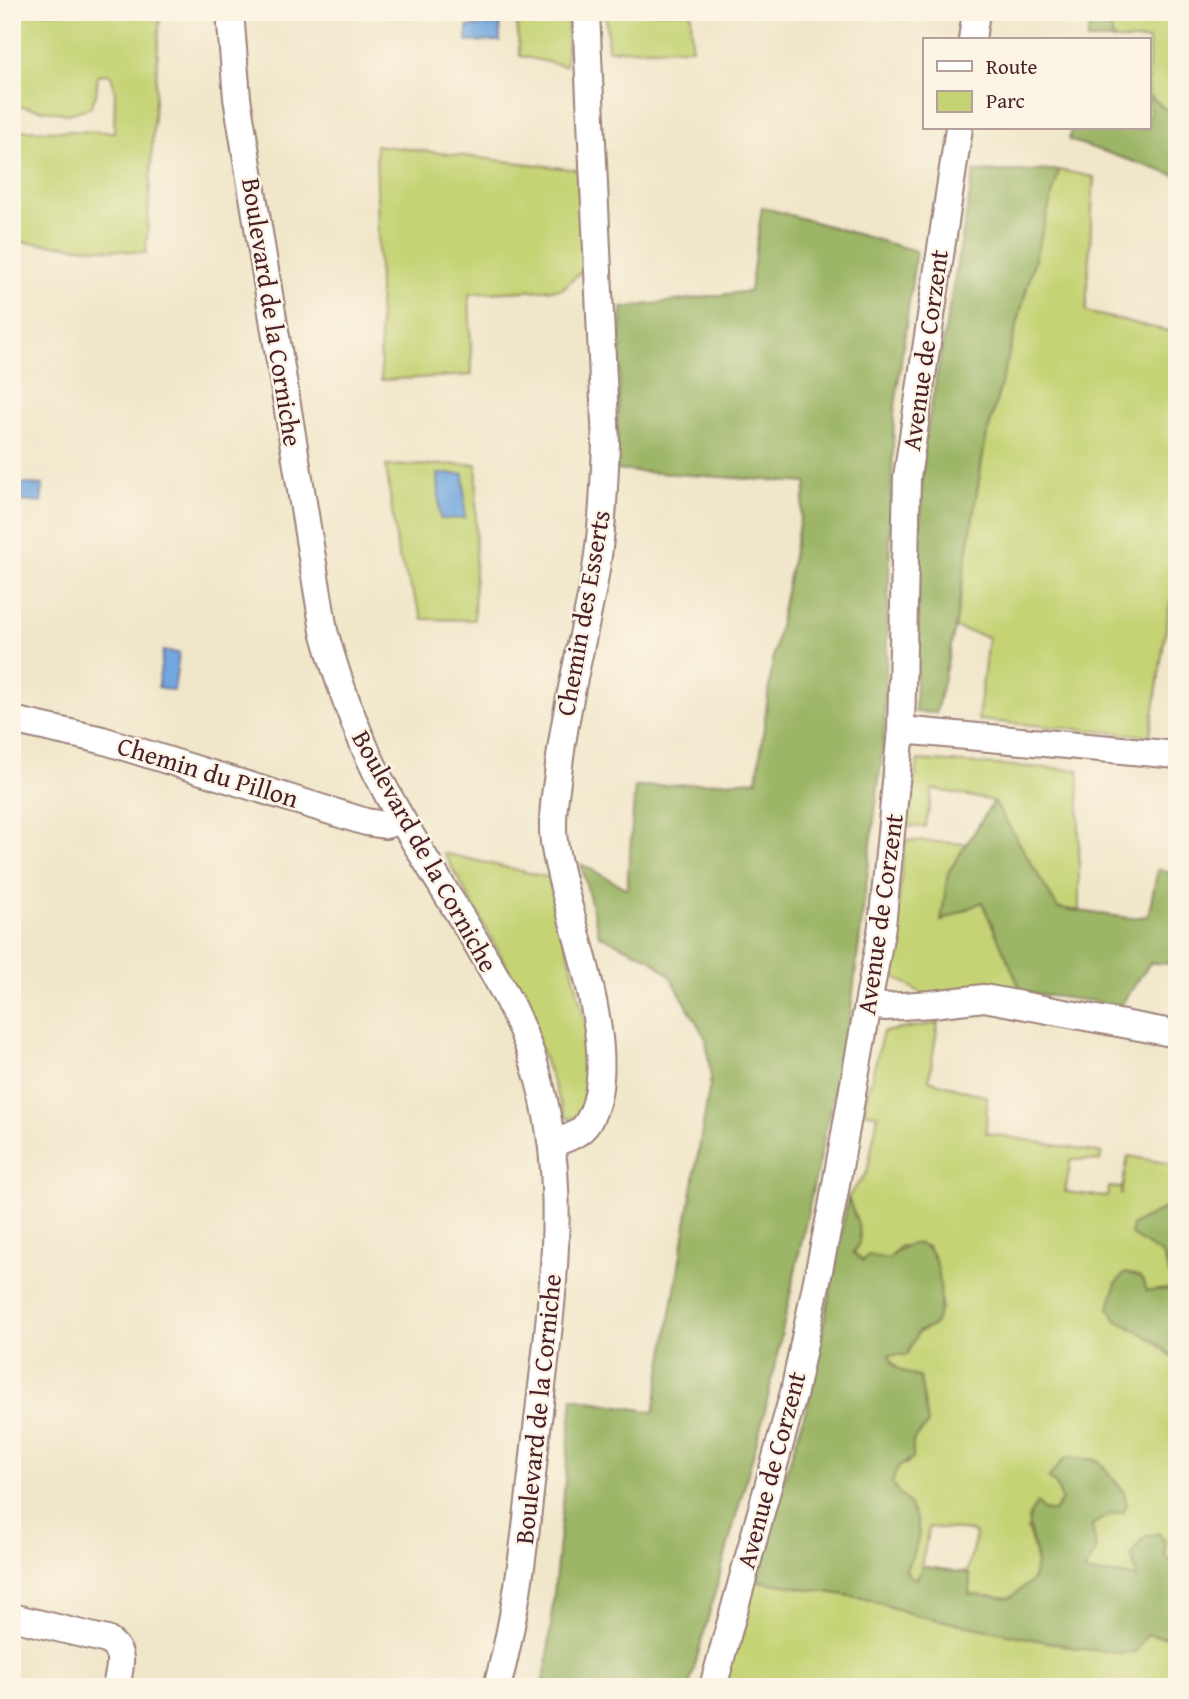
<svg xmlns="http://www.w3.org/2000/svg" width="1189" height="1699" font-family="'Gentium Book Plus',serif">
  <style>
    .green { fill: #c5d375; stroke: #887950; stroke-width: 2 }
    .forest { fill: #9cb566; stroke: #736a48; stroke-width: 2 }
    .water { fill: #72a7df; stroke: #5e6385; stroke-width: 2 }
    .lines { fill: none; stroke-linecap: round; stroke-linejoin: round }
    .minor-casing { stroke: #9d827a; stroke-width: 30 }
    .minor { stroke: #fff; stroke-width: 26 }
    .labels { text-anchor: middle; stroke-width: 5; stroke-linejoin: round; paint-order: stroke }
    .street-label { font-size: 26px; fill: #4a1f2b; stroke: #fcf5e5 }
  </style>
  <rect width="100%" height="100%" fill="#fcf5e5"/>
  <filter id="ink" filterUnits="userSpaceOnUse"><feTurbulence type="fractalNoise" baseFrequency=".0143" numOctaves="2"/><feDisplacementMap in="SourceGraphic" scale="14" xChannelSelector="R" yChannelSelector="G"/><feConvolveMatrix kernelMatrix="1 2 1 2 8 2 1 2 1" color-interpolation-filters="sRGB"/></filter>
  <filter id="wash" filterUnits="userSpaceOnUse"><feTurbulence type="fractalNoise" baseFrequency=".00686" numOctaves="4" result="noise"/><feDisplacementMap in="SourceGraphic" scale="28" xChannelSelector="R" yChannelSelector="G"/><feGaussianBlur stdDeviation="1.57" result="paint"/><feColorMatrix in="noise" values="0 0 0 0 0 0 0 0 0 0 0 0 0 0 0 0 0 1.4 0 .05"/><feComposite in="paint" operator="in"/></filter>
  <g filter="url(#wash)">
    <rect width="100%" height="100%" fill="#f0e6c9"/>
    <path class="green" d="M12 12H160L146 253 12 241V139L18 130 114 132 115 91 111 75 98 74 96 95 90 108 68 114 12 105Z
      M453 12H569L566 66 520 56 516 17Z
      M606 12H691L692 48 608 50Z
      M1105 12H1177V119L1149 95V40H1114Z
      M376 145 578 170 584 269 562 289 469 294 472 375 381 380Z
      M1059 170 1094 177 1086 312 1177 333V601H1170L1150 736 978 720 988 637 955 628 985 443Z
      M477 464 474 620 423 619 398 555 386 466Z
      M918 760 1079 770V911L1057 908 993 801 933 789 925 827 907 826Z
      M905 840 966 844 948 873 942 921 982 902 1022 992 979 985 925 996 891 974Z
      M444 853 551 878 591 1047 582 1118H566L518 987Z
      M938 1023 929 1080 987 1097 986 1133 1102 1153 1100 1161 1071 1159 1065 1192 1107 1197 1109 1187 1121 1188V1195L1128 1156 1177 1165V1226L1144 1218C1153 1236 1178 1270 1169 1290L1147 1291 1116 1320 1152 1339 1173 1357 1177 1354V1566L1166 1558 1164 1540 1144 1537 1131 1555 1139 1580C1119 1574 1103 1577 1083 1572L1096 1551 1092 1525 1109 1515 1124 1512 1123 1491 1098 1460 1066 1457 1049 1478 1056 1484 1062 1500 1054 1512 1043 1510 1027 1529C1035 1549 1044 1575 1022 1590 1018 1593 1013 1597 1008 1598 996 1600 981 1596 969 1594L970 1576 967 1573 976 1534 970 1531 929 1527 920 1573 917 1579 908 1575 906 1569C917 1545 926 1531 909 1505 903 1497 896 1492 892 1482L898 1467 908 1463 913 1441 928 1424 920 1378C906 1373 893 1370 889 1355L909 1346 918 1332 924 1330 942 1308 934 1257 927 1246H900L888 1259 875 1258 863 1262C846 1252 858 1241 857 1225 857 1217 850 1206 848 1197L867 1172 878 1115 863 1112 883 1032Z
      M753 1580 863 1598 915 1615 1076 1648 1135 1652 1147 1634 1177 1639V1687H723Z"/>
    <path class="forest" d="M1092 12H1105L1114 40H1087Z
      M1149 95 1177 119V176L1069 140 1071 128H1149Z
      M1059 170 985 442 955 628 936 713 915 712 923 450 974 172Z
      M762 207 916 251 894 414 884 738 850 1017 765 1411 689 1687H541L547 1664 573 1398 654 1412 711 1078 706 1039 670 976 651 959 599 935 581 864 627 889 635 787 757 780 773 658 807 483 616 470 622 308 750 291Z
      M994 801 1058 908 1129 918 1148 916 1158 869 1177 875V964L1150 963 1121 1005 1022 992 982 902 941 921 948 873Z
      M848 1197C853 1216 869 1236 853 1252L863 1261 868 1255 888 1259C937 1210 949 1291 935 1325L918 1332 907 1355H889C893 1370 906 1373 920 1378L928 1424 913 1441V1458L898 1467 892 1482C896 1492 903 1496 909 1505 926 1531 917 1545 906 1569L908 1575 917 1579 922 1566 967 1573 970 1576 969 1594 1010 1598 1033 1580C1035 1571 1037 1560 1035 1551 1031 1530 1022 1522 1037 1503L1043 1510 1054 1512 1062 1500 1056 1484 1048 1478 1066 1457 1098 1460 1123 1491 1127 1504 1124 1512 1109 1515 1092 1525 1096 1551 1084 1572C1104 1577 1120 1571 1138 1579L1131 1555 1144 1537 1158 1533 1164 1540 1166 1558 1177 1566V1639L1147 1634 1135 1652 1117 1653 1076 1648 915 1615 863 1598 753 1580 810 1396Z
      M1177 1202V1354L1173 1357 1152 1339 1116 1320 1109 1308 1116 1283 1125 1273C1139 1274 1144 1278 1147 1291L1169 1289 1172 1282 1163 1255 1131 1235 1132 1225Z"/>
    <path class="water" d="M500 24V41L467 42V27Z
      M438 474H464L465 518 440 519Z
      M12 483 43 485 41 503 12 500Z
      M163 651 179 653 174 691 158 687Z"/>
  </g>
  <g filter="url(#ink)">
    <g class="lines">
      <defs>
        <path id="minor" d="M230 12 237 98 324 631C340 688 360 744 389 797 428 869 477 936 513 1010 580 1149 552 1292 536 1438 527 1521 519 1606 497 1687
          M972 40 976 12
          M12 720 102 740 366 822 385 825 402 820
          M901 730 1177 755
          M868 1004 885 1007 932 1004 984 998 1177 1034
          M553 1143C566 1139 581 1134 588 1122 627 1055 564 915 554 842 551 821 555 795 558 774 565 710 581 649 593 587 602 540 604 492 606 444L586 12
          M12 1617 107 1640C126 1652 120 1667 116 1687
          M713 1687 794 1392 832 1207 882 926 901 730 907 477 959 128"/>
      </defs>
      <use href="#minor" class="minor-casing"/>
      <use href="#minor" class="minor"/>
    </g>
  </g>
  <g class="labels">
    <g class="street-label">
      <text transform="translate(272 312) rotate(81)" y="9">Boulevard de la Corniche</text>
      <text transform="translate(925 350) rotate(-82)" y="9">Avenue de Corzent</text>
      <text transform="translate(583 613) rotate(-80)" y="9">Chemin des Esserts</text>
      <text transform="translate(208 772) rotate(17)" y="9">Chemin du Pillon</text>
      <text transform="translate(425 851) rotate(61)" y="9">Boulevard de la Corniche</text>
      <text transform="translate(880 914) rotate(-82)" y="9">Avenue de Corzent</text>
      <text transform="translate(538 1409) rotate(-84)" y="9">Boulevard de la Corniche</text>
      <text transform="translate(771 1470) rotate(-75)" y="9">Avenue de Corzent</text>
    </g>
  </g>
  <rect width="1189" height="1699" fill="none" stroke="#fcf5e5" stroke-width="42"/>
  <rect x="923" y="38" width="228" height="91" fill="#fcf5e5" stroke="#b59f9b" stroke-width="2"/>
  <rect x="937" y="61" width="35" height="10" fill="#ffffff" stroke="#b59f9b" stroke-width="2"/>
  <text x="986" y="74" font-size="21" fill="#4a1f2b">Route</text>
  <rect x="937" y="91" width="35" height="21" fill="#c5d375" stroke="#b59f9b" stroke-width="2"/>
  <text x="986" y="108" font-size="21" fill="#4a1f2b">Parc</text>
</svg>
